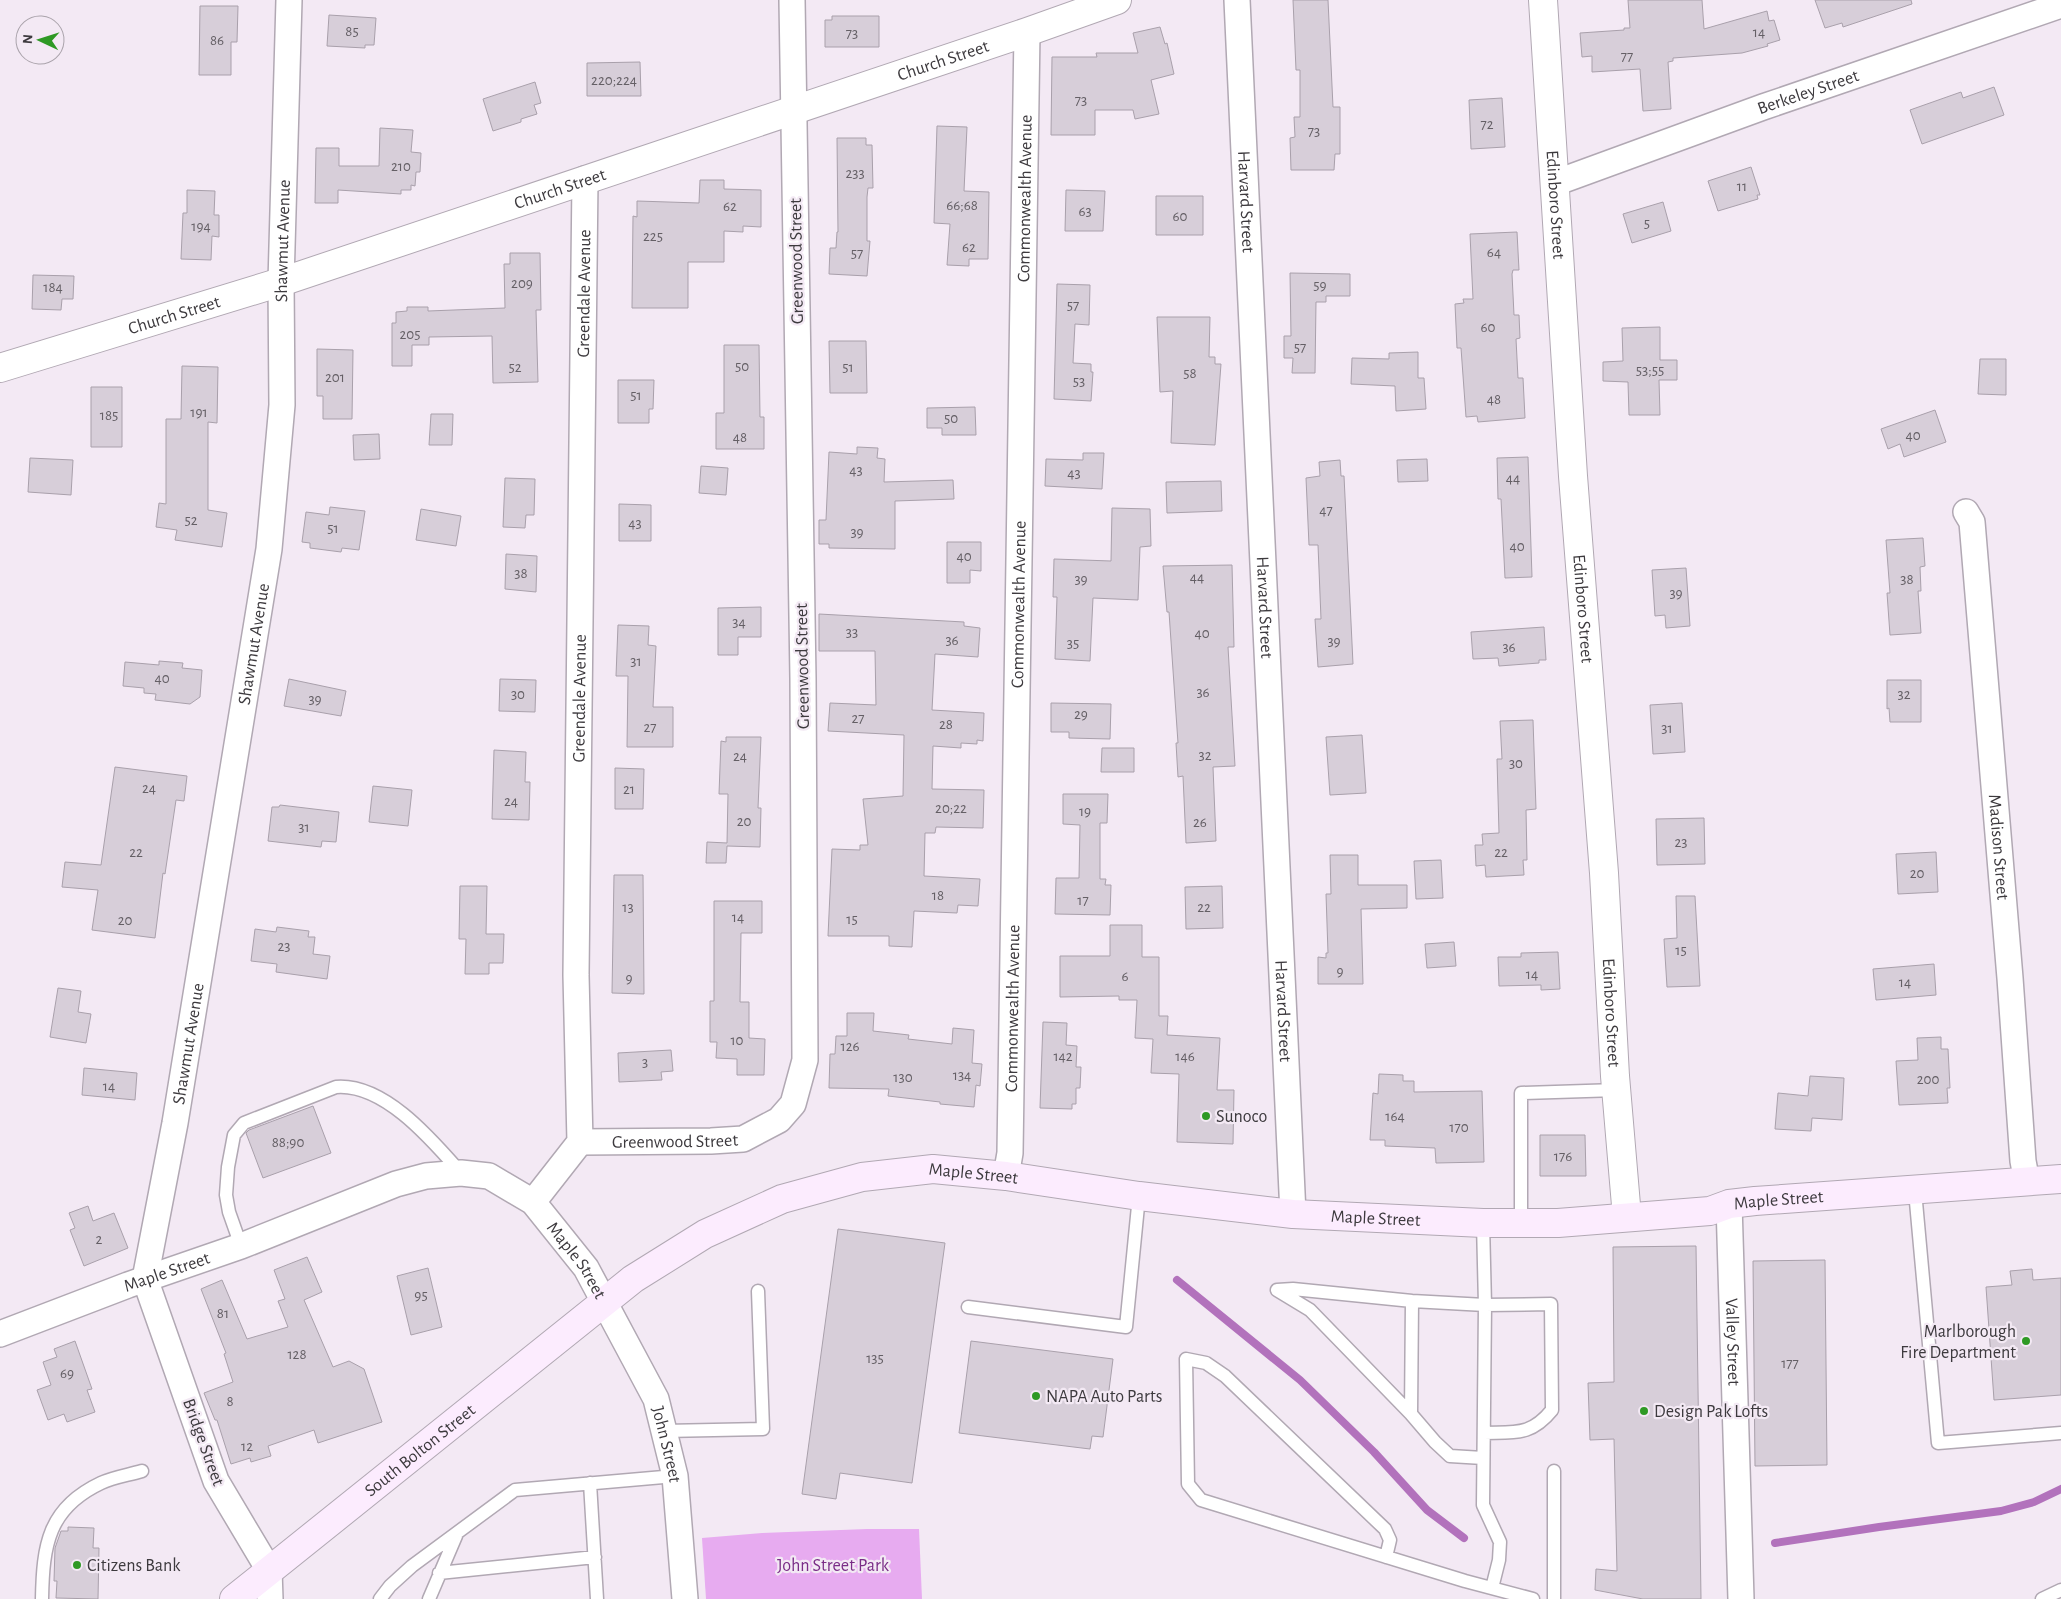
<svg xmlns="http://www.w3.org/2000/svg" width="2061" height="1599" font-family="'Alegreya Sans',sans-serif">
  <style>
    .green { fill: #e7abf0 }
    .lines { fill: none; stroke-linecap: round; stroke-linejoin: round }
    .stream { stroke: #b272bc; stroke-width: 8 }
    .building { fill: #d7ced9; stroke: #a9a0ab }
    .service-casing { stroke: #b1a8b3; stroke-width: 15 }
    .minor-casing { stroke: #b1a8b3; stroke-width: 28 }
    .tertiary-casing { stroke: #b1a8b3; stroke-width: 30 }
    .secondary-casing { stroke: #b1a8b3; stroke-width: 30 }
    .service { stroke: #fff; stroke-width: 12 }
    .minor { stroke: #fff; stroke-width: 25 }
    .tertiary { stroke: #fff; stroke-width: 28 }
    .secondary { stroke: #fcecfe; stroke-width: 28 }
    .poi-dot { fill: #2e9924; stroke: #f3e9f4; stroke-width: 2 }
    .labels { text-anchor: middle; stroke-width: 4.5; stroke-linejoin: round; paint-order: stroke }
    .number-label { font-size: 15px; fill: #645f65 }
    .street-label { font-size: 18px; fill: #3d3a3e; stroke: #f3e9f4 }
    .poi-label { font-size: 18px; fill: #3d3a3e; stroke: #f3e9f4; text-anchor: start }
    .park-label { font-size: 18px; fill: #7a2d87; stroke: #f3e9f4 }
  </style>
  <rect width="100%" height="100%" fill="#f3e9f4"/>
  <path class="green" d="M867 1529H919L922 1599H706L702 1538 762 1533Z"/>
  <g class="lines">
    <path class="stream" d="M1177 1280 1300 1380 1374 1452 1427 1510 1464 1538
      M1775 1543 1879 1527 2001 1511 2034 1502 2061 1489"/>
  </g>
  <path class="building" d="M1293 0H1328L1333 107H1340V154H1335L1334 170H1291L1290 138 1295 137 1294 117H1300V70H1296Z
    M1628 0H1702L1704 29 1767 11 1769 21 1774 20 1780 40 1767 44 1768 46 1742 53 1673 58V61L1668 62 1671 109 1643 111 1640 69 1592 72V56L1582 57 1580 33 1624 30V28H1630Z
    M1815 0H1911L1912 4 1843 27 1842 23 1825 28Z
    M200 6H238L237 42H231V75H199Z
    M329 15 376 18 374 45H365V48L327 46Z
    M832 16H879V47H825V20H832Z
    M1160 27 1165 44 1167 43 1174 74 1151 80 1159 114 1135 119 1133 110H1095V135H1051L1052 57H1097L1096 53H1138L1133 33Z
    M640 62 641 96H587V63Z
    M535 82 541 103 534 105 537 114 521 119V122L493 131 483 99Z
    M1994 87 2004 115 1922 144 1910 110 1961 92 1963 98Z
    M1502 98 1505 147 1471 149 1469 100Z
    M937 126 967 127 964 191 989 192 988 259H969V266L947 265 950 224 934 223Z
    M380 128 413 130 411 152 421 153 420 172H416L415 186 411 185V190H401V194L338 190V203H315L316 148H339V166H379Z
    M837 138H866V145H872L873 188H868L867 197V241H870L867 276 829 274 830 248H836L837 232H838Z
    M1751 167 1760 195H1757L1758 199 1718 211 1708 181Z
    M700 180H724V189L761 190V227L743 226V232L724 231V262H688V308H632L633 216 637 217V201L699 203Z
    M187 190 215 191 214 215H219V237L212 236 211 260 181 259 183 213H187Z
    M1066 190 1105 191 1103 231H1065Z
    M1156 196H1203V235H1156Z
    M1663 202 1671 231 1632 243 1623 214Z
    M1517 232 1519 270H1513L1512 274 1514 315H1519L1520 338 1516 339 1518 378H1523L1525 418 1478 422 1477 416 1466 417 1461 348H1457L1455 304 1464 303 1463 299H1473L1470 234Z
    M510 253H540L541 310H536L538 382 493 383 492 336 429 337V345H412V366H392V323H396V312L407 311V307H428V311L505 308 504 264H510Z
    M1290 273 1350 274V296H1326V302H1316L1315 373H1292L1293 358H1284V336H1291Z
    M33 275 74 276 73 299H62L61 310 32 309Z
    M1057 284 1090 285 1089 325 1075 324 1073 363 1091 364V372H1093L1091 401 1054 399Z
    M1157 317H1210L1209 357H1215V364H1221L1215 445 1171 443 1173 391 1160 392Z
    M1660 327V360H1677V380H1659L1660 415H1629L1628 382 1603 381V362L1623 361 1622 328Z
    M829 341H866L867 393H830Z
    M724 345H759L760 417H764V449H716V413H724Z
    M317 349 353 350 352 419H323V396H317Z
    M1418 352V378H1424L1426 409 1396 411 1395 386 1351 384 1352 358 1389 359V353Z
    M1980 359H2006V395L1978 394Z
    M182 366 218 367 217 423 208 422V510L227 513 222 547 175 540 177 530 156 527 159 503 166 504V419H181Z
    M618 380H654L653 409H649V423H618Z
    M91 387H122V447H91Z
    M975 407 976 435H942V428H927V408Z
    M1935 410 1946 442 1904 457 1900 444 1888 449 1881 429Z
    M431 414H453L452 445H429Z
    M379 434 380 459 354 460 353 435Z
    M857 447 878 448 877 458 885 459 884 482 953 480 954 499 895 501V549L829 548V544H819V520H826L829 452 857 454Z
    M1083 453H1104L1102 489 1045 486 1046 459 1083 460Z
    M1528 457 1532 577 1505 578 1501 499H1498L1497 458Z
    M30 458 73 460 71 495 28 492Z
    M1427 459 1428 481 1398 482 1397 460Z
    M1340 460 1341 476H1344L1353 664 1318 667 1315 619H1321L1318 545H1309L1306 478 1320 476 1319 462Z
    M701 466 728 468 726 495 699 493Z
    M505 478 535 479 534 515H526L525 528 503 527Z
    M1221 481 1222 511 1167 513 1166 482Z
    M619 504 651 505V541H619Z
    M330 507 365 511 359 550 342 548 341 552 310 548V543L302 542 306 512 329 515Z
    M1112 508 1150 509 1151 546 1140 547 1138 600 1093 598 1090 661 1055 659 1057 597H1053L1054 559 1111 561Z
    M421 509 461 516 456 546 416 540Z
    M1923 538 1925 566 1920 567 1921 591H1918L1921 633 1890 635 1887 593H1890L1886 540Z
    M947 542H981V571L970 570V583H947Z
    M506 554 537 556 536 592 505 589Z
    M1232 565 1234 647H1228L1235 766 1213 767 1216 841 1186 843 1183 776 1178 777 1176 743H1178L1169 612H1167L1163 566Z
    M1686 568 1690 626 1666 628 1665 615 1655 616 1652 570Z
    M761 607V637H738V655H718V608Z
    M819 614 964 622V626L980 628 978 657 935 654 932 710 984 713 983 741 977 740V744L961 743V748L933 746 932 789 984 790 983 828 936 827 935 833H925L924 876 980 879 978 906 958 905 957 913 914 911 912 947 889 946V936H828L832 849 860 850V845H868L863 799 903 796 904 735 828 731 830 703 876 705 875 651H819Z
    M618 625 649 626 648 645 656 646 653 707H673V747H627L628 676H616Z
    M1544 627 1546 660H1539V663L1499 666 1498 658 1473 659 1471 632Z
    M159 661 183 663 182 668 202 670 200 697 190 704 155 700 156 694 144 693V688L123 686 125 662 159 665Z
    M289 679 346 691 341 716 284 706Z
    M500 679 536 680 535 712 499 711Z
    M1887 680H1921V722H1890L1889 708 1887 709Z
    M1051 703 1111 704 1110 739 1069 738V732H1051Z
    M1682 703 1685 752 1653 754 1650 705Z
    M1533 720 1536 809 1526 810 1527 860H1523L1524 875 1486 877 1485 865 1476 866 1475 845H1483L1482 834 1499 833 1497 759H1502L1500 721Z
    M1362 735 1366 793 1330 795 1326 737Z
    M726 737H761L758 808H761L760 847 727 846 726 863H706L707 842 727 843 728 794H719L721 741 726 742Z
    M1102 748H1134V772H1101Z
    M494 750 526 752 525 782H530L529 820 492 819Z
    M115 767 187 776 184 801 176 800 165 874 163 873 155 938 92 930 98 890 62 887 65 862 101 865Z
    M615 768 644 769 643 809H615Z
    M373 786 412 790 408 826 369 822Z
    M1063 794H1108L1107 823H1100V879H1106L1105 885H1111L1110 915 1055 914 1056 878H1079L1080 825 1063 824Z
    M280 805 339 812 336 842 322 841 321 847 268 841 272 807H279Z
    M1704 818 1705 864 1657 865 1656 819Z
    M1936 852 1938 892 1898 894 1896 854Z
    M1330 855H1358V885H1407V908L1361 909 1363 984H1318V957L1326 958V953H1328L1326 894H1331Z
    M1441 860 1443 898 1416 899 1414 861Z
    M614 875H643L644 994 612 993Z
    M460 886H487L486 934H504L503 963H489V974H465L466 939H459Z
    M1222 886 1223 928 1186 929 1185 887Z
    M1676 896H1695L1700 986 1667 987 1664 939 1677 938Z
    M714 901H762V933H741L740 1002H749V1038L765 1039 764 1075H737V1059L716 1058 717 1042H710V1001H714Z
    M1110 925H1142V957H1159V1016H1168L1167 1035 1220 1038 1217 1090H1234L1233 1144 1177 1142 1179 1074 1151 1073 1153 1039 1135 1038 1137 1000H1119V996L1060 997V956H1110Z
    M277 927 309 931 308 937H315L313 954 330 956 327 979 276 972 277 964 251 961 255 929 276 932Z
    M1454 942 1456 966 1427 968 1425 944Z
    M1558 952 1560 989 1541 990V985L1499 986 1498 957H1521V953Z
    M1934 964 1936 995 1876 1000 1873 969Z
    M58 988 81 991 78 1012 91 1014 86 1043 50 1037Z
    M847 1013H874L873 1031 909 1035 908 1039 952 1044 953 1028 974 1030 972 1063 982 1064 980 1086 976 1085 974 1107 940 1104V1102L888 1096 889 1089 829 1088 830 1054H835L836 1036H847Z
    M1043 1022 1067 1023 1066 1045 1077 1046 1076 1067H1081L1080 1088H1076V1104H1072V1109L1040 1108Z
    M1941 1037V1049H1948L1950 1088H1947L1948 1103 1899 1105 1896 1061 1918 1060 1917 1038Z
    M671 1050 673 1071 661 1072 662 1080 619 1082 618 1053Z
    M84 1068 137 1073 135 1100 82 1095Z
    M1379 1074 1403 1075V1081H1414V1092L1482 1091 1484 1162 1436 1163 1435 1148 1385 1146V1140H1370L1373 1093 1378 1094Z
    M1810 1076 1844 1078 1842 1120 1812 1118 1811 1131 1775 1129 1778 1093 1808 1096Z
    M313 1106 331 1153 263 1178 246 1133 249 1130Z
    M1540 1135H1585L1586 1176H1540Z
    M88 1206 93 1221 114 1213 128 1248 84 1266 70 1230 75 1228 69 1213Z
    M838 1229 945 1243 912 1483 840 1473 836 1499 802 1494Z
    M1696 1246 1701 1599H1643L1595 1590 1596 1569 1617 1571 1614 1439 1590 1440 1588 1383 1614 1382 1613 1247Z
    M307 1257 322 1292 304 1300 333 1367 349 1361 364 1369 382 1422 318 1443 314 1430 268 1446 271 1456 251 1462 250 1458 231 1464 217 1420H215L204 1393 233 1382 224 1354 226 1353 201 1289 222 1280 247 1339 288 1327 278 1301 285 1299 274 1270Z
    M1825 1260 1827 1465 1755 1466 1753 1261Z
    M428 1268 442 1327 411 1335 397 1276Z
    M2032 1269 2033 1280 2061 1278V1395L1994 1400 1986 1287 2012 1285 2010 1271Z
    M75 1341 92 1389 87 1390 95 1412 67 1422 64 1414 48 1420 37 1390 51 1385 43 1362 57 1357 54 1349Z
    M971 1341 1113 1359 1103 1437 1092 1436 1090 1449 959 1433Z
    M68 1527 94 1528 93 1548H99L98 1599 56 1598 57 1581H54L55 1548 61 1531H68Z"/>
  <g class="lines">
    <defs>
      <path id="service" d="M1915 1191 1938 1443 2061 1433
        M1483 1223 1485 1305 1483 1505 1500 1542 1499 1560 1492 1588
        M1521 1223V1093L1617 1090
        M241 1246 229 1212 226 1195 228 1167 234 1135 244 1123 336 1087C384 1083 432 1140 461 1173
        M968 1307 1126 1327 1139 1196
        M1411 1414 1412 1301
        M664 1431 763 1429 758 1291
        M1483 1458 1450 1456 1435 1442 1411 1414 1310 1310 1277 1290 1293 1289 1412 1301 1485 1305 1551 1304 1552 1410C1531 1436 1515 1432 1484 1433
        M1554 1471V1599
        M590 1483 597 1599
        M1386 1557 1390 1540 1385 1529 1225 1376 1206 1363 1186 1359 1188 1484 1201 1500 1465 1581 1533 1599
        M439 1573 595 1557
        M42 1599C43 1545 48 1508 101 1483 114 1477 129 1475 142 1471
        M380 1599 390 1586 412 1566 515 1490 675 1476
        M429 1599 456 1536
        M2042 1599 2061 1590"/>
      <g id="minor">
        <path id="s1" d="M1237 0 1293 1214"/>
        <path id="s2" d="M1555 183 1763 107 2061 5"/>
        <path id="s3" d="M1966 512 1972 522 2010 978 2023 1161 2027 1182"/>
        <path id="s4" d="M580 1142 711 1141 743 1139 779 1120 793 1104 805 1060 803 678 792 0"/>
        <path id="s5" d="M1006 1176 1010 1153 1027 32"/>
        <path id="s6" d="M533 1202 580 1142 576 975 585 179"/>
        <path id="s7" d="M1729 1204 1741 1599"/>
        <path id="s8" d="M0 1334 128 1285 241 1246 396 1184 426 1176 461 1173 489 1176 533 1202 586 1268 656 1399 675 1476 685 1599"/>
        <path id="s9" d="M270 1599 269 1570 216 1481 145 1279 175 1123 269 549 282 405 281 282 289 0"/>
      </g>
      <g id="tertiary">
        <path id="s10" d="M1543 0 1573 476 1604 873 1615 1076 1627 1217"/>
        <path id="s11" d="M0 368 281 282 1027 32 1117 0"/>
      </g>
      <g id="secondary">
        <path id="s12" d="M234 1599 633 1279 705 1234 782 1199 862 1177 933 1169 1006 1176 1139 1196 1293 1214 1483 1223H1558L1710 1211 1729 1204 1755 1201 2061 1179"/>
      </g>
    </defs>
    <use href="#service" class="service-casing"/>
    <use href="#minor" class="minor-casing"/>
    <use href="#tertiary" class="tertiary-casing"/>
    <use href="#secondary" class="secondary-casing"/>
    <use href="#service" class="service"/>
    <use href="#minor" class="minor"/>
    <use href="#tertiary" class="tertiary"/>
    <use href="#secondary" class="secondary"/>
  </g>
  <g class="poi-dot">
    <circle cx="1206" cy="1116" r="5"/>
    <circle cx="2026" cy="1341" r="5"/>
    <circle cx="1036" cy="1396" r="5"/>
    <circle cx="1644" cy="1411" r="5"/>
    <circle cx="77" cy="1565" r="5"/>
  </g>
  <g class="labels">
    <g class="number-label">
      <text x="352" y="36">85</text>
      <text x="1759" y="37">14</text>
      <text x="852" y="38">73</text>
      <text x="217" y="45">86</text>
      <text x="1627" y="61">77</text>
      <text x="614" y="85">220;224</text>
      <text x="1081" y="105">73</text>
      <text x="1487" y="129">72</text>
      <text x="1314" y="136">73</text>
      <text x="401" y="171">210</text>
      <text x="855" y="178">233</text>
      <text x="1742" y="191">11</text>
      <text x="962" y="210">66;68</text>
      <text x="730" y="211">62</text>
      <text x="1085" y="216">63</text>
      <text x="1180" y="221">60</text>
      <text x="1647" y="228">5</text>
      <text x="201" y="231">194</text>
      <text x="653" y="241">225</text>
      <text x="969" y="252">62</text>
      <text x="1494" y="257">64</text>
      <text x="857" y="258">57</text>
      <text x="522" y="288">209</text>
      <text x="1320" y="290">59</text>
      <text x="53" y="292">184</text>
      <text x="1073" y="310">57</text>
      <text x="1488" y="332">60</text>
      <text x="410" y="339">205</text>
      <text x="1300" y="352">57</text>
      <text x="742" y="371">50</text>
      <text x="515" y="372">52</text>
      <text x="848" y="372">51</text>
      <text x="1650" y="375">53;55</text>
      <text x="1190" y="378">58</text>
      <text x="335" y="382">201</text>
      <text x="1079" y="386">53</text>
      <text x="636" y="400">51</text>
      <text x="1494" y="404">48</text>
      <text x="199" y="417">191</text>
      <text x="109" y="420">185</text>
      <text x="951" y="423">50</text>
      <text x="1913" y="440">40</text>
      <text x="740" y="442">48</text>
      <text x="856" y="475">43</text>
      <text x="1074" y="478">43</text>
      <text x="1513" y="483">44</text>
      <text x="1326" y="515">47</text>
      <text x="191" y="525">52</text>
      <text x="635" y="528">43</text>
      <text x="333" y="533">51</text>
      <text x="857" y="537">39</text>
      <text x="1517" y="551">40</text>
      <text x="964" y="561">40</text>
      <text x="521" y="578">38</text>
      <text x="1197" y="582">44</text>
      <text x="1081" y="584">39</text>
      <text x="1907" y="584">38</text>
      <text x="1676" y="598">39</text>
      <text x="739" y="627">34</text>
      <text x="852" y="637">33</text>
      <text x="1202" y="638">40</text>
      <text x="952" y="645">36</text>
      <text x="1334" y="646">39</text>
      <text x="1073" y="648">35</text>
      <text x="1509" y="652">36</text>
      <text x="636" y="666">31</text>
      <text x="162" y="683">40</text>
      <text x="1203" y="697">36</text>
      <text x="518" y="699">30</text>
      <text x="1904" y="699">32</text>
      <text x="315" y="704">39</text>
      <text x="1081" y="719">29</text>
      <text x="858" y="723">27</text>
      <text x="946" y="729">28</text>
      <text x="650" y="732">27</text>
      <text x="1667" y="733">31</text>
      <text x="1205" y="760">32</text>
      <text x="740" y="761">24</text>
      <text x="1516" y="768">30</text>
      <text x="149" y="793">24</text>
      <text x="629" y="794">21</text>
      <text x="511" y="806">24</text>
      <text x="951" y="813">20;22</text>
      <text x="1085" y="816">19</text>
      <text x="744" y="826">20</text>
      <text x="1200" y="827">26</text>
      <text x="304" y="832">31</text>
      <text x="1681" y="847">23</text>
      <text x="136" y="857">22</text>
      <text x="1501" y="857">22</text>
      <text x="1917" y="878">20</text>
      <text x="938" y="900">18</text>
      <text x="1083" y="905">17</text>
      <text x="628" y="912">13</text>
      <text x="1204" y="912">22</text>
      <text x="738" y="922">14</text>
      <text x="852" y="924">15</text>
      <text x="125" y="925">20</text>
      <text x="284" y="951">23</text>
      <text x="1681" y="955">15</text>
      <text x="1340" y="976">9</text>
      <text x="1532" y="979">14</text>
      <text x="1125" y="981">6</text>
      <text x="629" y="983">9</text>
      <text x="1905" y="987">14</text>
      <text x="737" y="1045">10</text>
      <text x="850" y="1051">126</text>
      <text x="1063" y="1061">142</text>
      <text x="1185" y="1061">146</text>
      <text x="645" y="1067">3</text>
      <text x="962" y="1080">134</text>
      <text x="903" y="1082">130</text>
      <text x="1928" y="1084">200</text>
      <text x="109" y="1091">14</text>
      <text x="1395" y="1121">164</text>
      <text x="1459" y="1132">170</text>
      <text x="288" y="1147">88;90</text>
      <text x="1563" y="1161">176</text>
      <text x="99" y="1244">2</text>
      <text x="421" y="1300">95</text>
      <text x="223" y="1318">81</text>
      <text x="297" y="1359">128</text>
      <text x="875" y="1363">135</text>
      <text x="1790" y="1368">177</text>
      <text x="67" y="1378">69</text>
      <text x="230" y="1406">8</text>
      <text x="247" y="1451">12</text>
    </g>
    <g class="street-label">
      <text dy="6" stroke="none"><textPath href="#s11" startOffset="992">Church Street</textPath></text>
      <text dy="6" stroke="none"><textPath href="#s2" startOffset="269">Berkeley Street</textPath></text>
      <text dy="6" stroke="none"><textPath href="#s11" startOffset="588">Church Street</textPath></text>
      <text dy="6" stroke="none"><textPath href="#s5" startOffset="978">Commonwealth Avenue</textPath></text>
      <text dy="6" stroke="none"><textPath href="#s1" startOffset="202">Harvard Street</textPath></text>
      <text dy="6" stroke="none"><textPath href="#s10" startOffset="205">Edinboro Street</textPath></text>
      <text dy="6" stroke="none"><textPath href="#s9" startOffset="1396">Shawmut Avenue</textPath></text>
      <text transform="translate(796 261) rotate(-91)" y="6">Greenwood Street</text>
      <text dy="6" stroke="none"><textPath href="#s6" startOffset="925">Greendale Avenue</textPath></text>
      <text dy="6" stroke="none"><textPath href="#s11" startOffset="182">Church Street</textPath></text>
      <text dy="6" stroke="none"><textPath href="#s5" startOffset="572">Commonwealth Avenue</textPath></text>
      <text dy="6" stroke="none"><textPath href="#s1" startOffset="608">Harvard Street</textPath></text>
      <text dy="6" stroke="none"><textPath href="#s10" startOffset="610">Edinboro Street</textPath></text>
      <text dy="6" stroke="none"><textPath href="#s9" startOffset="991">Shawmut Avenue</textPath></text>
      <text transform="translate(802 666) rotate(-91)" y="6">Greenwood Street</text>
      <text dy="6" stroke="none"><textPath href="#s6" startOffset="520">Greendale Avenue</textPath></text>
      <text dy="6" stroke="none"><textPath href="#s3" startOffset="338">Madison Street</textPath></text>
      <text dy="6" stroke="none"><textPath href="#s5" startOffset="168">Commonwealth Avenue</textPath></text>
      <text dy="6" stroke="none"><textPath href="#s1" startOffset="1012">Harvard Street</textPath></text>
      <text dy="6" stroke="none"><textPath href="#s10" startOffset="1015">Edinboro Street</textPath></text>
      <text dy="6" stroke="none"><textPath href="#s9" startOffset="586">Shawmut Avenue</textPath></text>
      <text dy="6" stroke="none"><textPath href="#s4" startOffset="95">Greenwood Street</textPath></text>
      <text dy="6" stroke="none"><textPath href="#s12" startOffset="876">Maple Street</textPath></text>
      <text dy="6" stroke="none"><textPath href="#s12" startOffset="1686">Maple Street</textPath></text>
      <text dy="6" stroke="none"><textPath href="#s12" startOffset="1281">Maple Street</textPath></text>
      <text dy="6" stroke="none"><textPath href="#s8" startOffset="642">Maple Street</textPath></text>
      <text dy="6" stroke="none"><textPath href="#s8" startOffset="178">Maple Street</textPath></text>
      <text dy="6" stroke="none"><textPath href="#s7" startOffset="138">Valley Street</textPath></text>
      <text transform="translate(204 1442) rotate(70)" y="6">Bridge Street</text>
      <text dy="6" stroke="none"><textPath href="#s8" startOffset="849">John Street</textPath></text>
      <text dy="6" stroke="none"><textPath href="#s12" startOffset="238">South Bolton Street</textPath></text>
    </g>
    <g class="poi-label">
      <text x="1216" y="1122">Sunoco</text>
      <text x="2016" y="1337" text-anchor="end">Marlborough<tspan x="2016" dy="21">Fire Department</tspan></text>
      <text x="1046" y="1402">NAPA Auto Parts</text>
      <text x="1654" y="1417">Design Pak Lofts</text>
      <text x="87" y="1571">Citizens Bank</text>
    </g>
    <g class="park-label">
      <text x="833" y="1571">John Street Park</text>
    </g>
  </g>
  <g transform="translate(40 40) rotate(274)"><circle r="24" fill="#f3e9f4" stroke="#aaa3ab"/>
  <path d="M0-4L9 19L0 12L-9 19Z" fill="#2e9924"/>
  <text y="-8" font-size="14" font-weight="bold" text-anchor="middle" fill="#3d3a3e">N</text>
  </g>
</svg>
